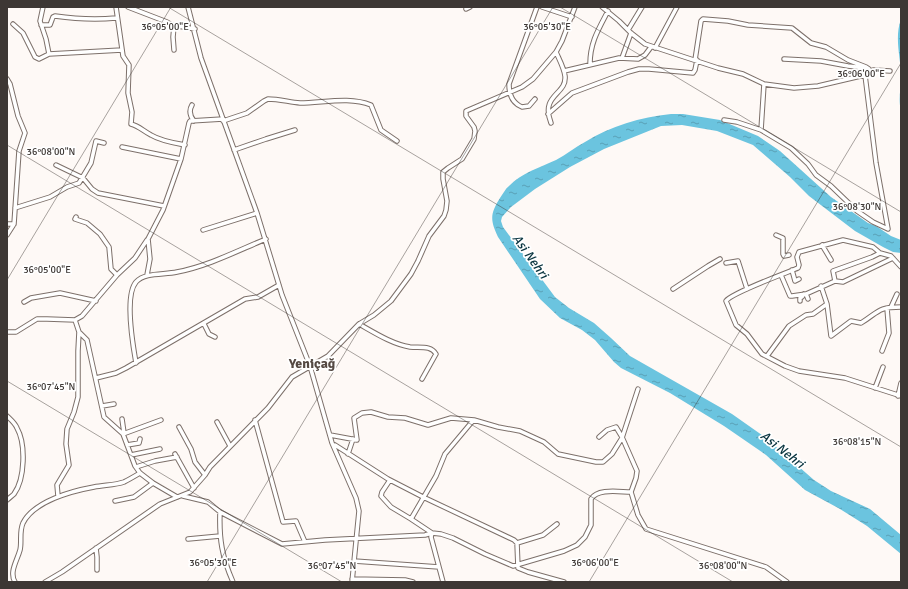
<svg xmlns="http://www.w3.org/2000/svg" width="908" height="589" font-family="Signika,sans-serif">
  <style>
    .water { fill: url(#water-ripples) }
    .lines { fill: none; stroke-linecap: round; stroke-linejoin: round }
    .minor-casing { stroke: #7d706a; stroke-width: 5.5 }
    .minor { stroke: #fff; stroke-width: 3.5 }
    .ticks { fill: none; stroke: #3d3734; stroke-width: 1; stroke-opacity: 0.45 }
    .labels { text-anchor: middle; stroke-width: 3.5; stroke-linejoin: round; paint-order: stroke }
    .water-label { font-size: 13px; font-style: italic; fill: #09343f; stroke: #fff }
    .quarter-label { font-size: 14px; font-weight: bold; fill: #544943; stroke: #fff }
    .ticks-label { font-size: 10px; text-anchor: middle; fill: #3d3734; stroke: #fff; stroke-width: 3.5; stroke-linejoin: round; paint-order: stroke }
  </style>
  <defs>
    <pattern id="water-ripples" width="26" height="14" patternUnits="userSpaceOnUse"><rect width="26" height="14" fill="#6bc4df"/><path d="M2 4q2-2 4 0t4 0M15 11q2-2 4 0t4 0" fill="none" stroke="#59a0b6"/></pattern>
  </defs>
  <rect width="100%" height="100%" fill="#fef9f6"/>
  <path class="water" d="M901 19V111C898 99 901 89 901 77 901 57 894 39 901 19Z
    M671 114H683L720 120 758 136 780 151 831 197 868 223 876 226 891 236 901 240V253L893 252 883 247 855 231 809 196 790 177 753 145 717 131 682 125 661 126 604 149 570 167 535 189 511 207 502 217 501 221 503 227 555 297 569 308 594 323 611 338 630 356 732 414 766 438 814 480 831 491 870 509 901 535V554L867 526 840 509 805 490 766 455 724 426 670 393 621 368 614 362 595 340 582 330 560 318 540 299 498 237C490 220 490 214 500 198 503 194 505 189 509 186 521 173 541 167 556 160 566 155 575 147 585 142 611 126 640 117 671 114Z"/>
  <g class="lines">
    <defs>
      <path id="minor" d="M43 7 40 21 46 39 49 54
        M116 7 123 56 129 65 128 93 132 112 131 124C139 126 143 131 151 135 161 141 174 143 185 145
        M128 7 167 22 172 25 195 29
        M188 7 201 58 257 213 282 295 310 366 332 443 356 498 359 511 352 582
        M542 7 572 17
        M602 7 619 21 631 33 645 44 718 68 743 74 764 84 794 88 818 86 865 75 873 70 890 71
        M466 9 470 7
        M13 24 23 33 35 57 39 59 49 54 122 50
        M41 25H50L53 17 55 16C76 19 95 20 116 18
        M174 26 173 37 174 50
        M628 30 642 7
        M655 48 677 7
        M622 58 631 33
        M784 59 821 61 848 66 865 68
        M695 60 701 21 703 19 728 21 748 25 792 28 811 43 826 47 848 60 866 67 869 69V72
        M590 64C590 43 598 30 608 11
        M564 71 619 58 638 59 645 55 651 47
        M7 79 10 84 18 116 25 133 19 151 14 224 7 235
        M764 84 761 130 791 148 808 164 816 175 831 186 857 211 873 222 888 229 876 163 865 75
        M535 99 529 106 522 107C512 103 509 95 509 84L537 7
        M192 105C189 110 190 116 194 121
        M548 114 572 93 628 72 639 69H649L693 73 695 70 697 60
        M724 120 737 122 761 130
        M223 121 247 113 264 101 268 99C279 99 289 102 300 103 323 103 349 96 371 105L381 130 397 141
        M551 123C540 94 567 95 565 76 564 68 559 59 556 52
        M122 147 181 159
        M234 150 266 139 295 130
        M56 165 83 178 92 189 98 193 164 206
        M15 208 50 197 67 187 79 183 91 163 96 141 104 143
        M76 217 75 219 87 223 100 234 109 247 111 269 117 275
        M7 224H14
        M203 230 257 213
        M776 235 783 238V254L784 256 789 255
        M822 245 831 260
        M726 263 738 261 747 289
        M901 267 891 256 880 253 873 247 843 240 799 252 797 257 799 265 798 268C786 273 731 293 726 301L736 325 747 334 762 354 785 366 799 371 845 378 901 396
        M792 270 795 281 799 279
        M147 275 150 259 148 239 163 210 181 159 189 123 190 121 223 119
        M781 275 790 296H792L806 294 835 281 843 282 893 258
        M835 281 833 271 872 257 880 253
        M673 289 708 266 720 259
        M806 294 808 299
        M800 301V298L802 297 804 294
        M24 302 31 298 60 293 96 301
        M827 304 831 336 851 321 861 323C879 312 877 307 901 307
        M891 307 897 294
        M75 320 79 332 87 340 104 417 123 434 135 466 140 473 153 483 177 497
        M204 324 209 334 215 337
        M359 324C375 333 392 344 410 347 420 348 431 345 436 354L422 379
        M7 332H16L37 319H47L75 320 82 316 117 275 135 258 147 240
        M882 351 889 333 887 308
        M767 356 789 326 806 315 813 314 827 304 821 286
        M136 363C133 346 124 296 136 282 145 272 164 275 177 272 208 266 237 251 266 239
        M96 378 116 373 126 368 245 299 258 297 279 285
        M875 388 883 367
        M898 396 901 383
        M102 406 114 404
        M7 416C10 419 15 423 17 428 26 444 25 479 14 494 12 496 9 498 7 500
        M122 419 124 433
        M255 420 283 522 296 521 305 542
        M217 422 230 446
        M179 427 191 449 195 462 205 475
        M123 434 161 420
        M330 435 357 440 354 418 362 413 371 412 388 417 405 418 428 425 451 418 474 420
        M599 437 607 430 616 427 622 437 637 471 636 478 631 492 638 515 646 529 766 567 787 582
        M127 445 139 443 140 439
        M335 445 388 479 423 497 514 540 517 543 518 568 528 572 564 582
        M175 454 194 488
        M348 454 353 439
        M131 455 160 449
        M136 467 155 461 177 457
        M390 480 382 492 381 496 391 507 411 519
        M58 496 57 485 69 465 66 444 67 429 74 412 78 397V351L79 332
        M183 496 208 502 220 512 282 544 325 540 425 535 432 533 441 534 453 538 485 554 513 566 564 551 577 545 585 537 591 525V499C598 488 619 492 631 492
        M115 501 134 497 153 483
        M220 512C219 539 222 557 233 582
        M188 539 220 536
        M517 543 543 535 557 524
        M96 548 97 557V570
        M354 561 439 567
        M352 579 405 580 413 582
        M15 582C9 572 17 561 20 550 22 542 19 532 23 523 34 501 72 491 94 487 104 485 116 485 124 482 130 479 135 476 140 473
        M45 582 62 572 160 504 190 492 205 475 210 467 268 408 292 377 328 356 359 324 374 315 391 301 411 274 418 261 429 236 444 216 446 210 447 201 443 179V172L448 168 462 159 474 139 475 131 474 127 466 116V111L522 87 533 79 556 52 562 41 575 7
        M443 582 431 537 432 533 411 519 436 476 445 454 471 423 474 420 498 427 520 431 544 442 558 454 596 462H603L612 454 622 438 638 389"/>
    </defs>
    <use href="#minor" class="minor-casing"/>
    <use href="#minor" class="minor"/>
  </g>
  <path class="ticks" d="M168 7 901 447M560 7 901 212M7 145 733 582M7 280 171 7M7 381 342 582M207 582 553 7M589 582 901 63"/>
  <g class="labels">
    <g class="water-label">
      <text transform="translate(531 256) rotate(54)" y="5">Asi Nehri</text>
      <text transform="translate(783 449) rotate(38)" y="5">Asi Nehri</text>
    </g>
    <g class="quarter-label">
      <text x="312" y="368">Yeniçağ</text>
    </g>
  </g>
  <g class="ticks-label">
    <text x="165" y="30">36°05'00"E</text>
    <text x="547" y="30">36°05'30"E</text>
    <text x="861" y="77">36°06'00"E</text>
    <text x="51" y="155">36°08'00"N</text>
    <text x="857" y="210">36°08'30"N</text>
    <text x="47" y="273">36°05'00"E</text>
    <text x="51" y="390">36°07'45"N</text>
    <text x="857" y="445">36°08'15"N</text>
    <text x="213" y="566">36°05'30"E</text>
    <text x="595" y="566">36°06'00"E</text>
    <text x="332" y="569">36°07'45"N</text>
    <text x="723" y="569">36°08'00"N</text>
  </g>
  <rect width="908" height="589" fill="none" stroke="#3d3734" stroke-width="16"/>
</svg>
